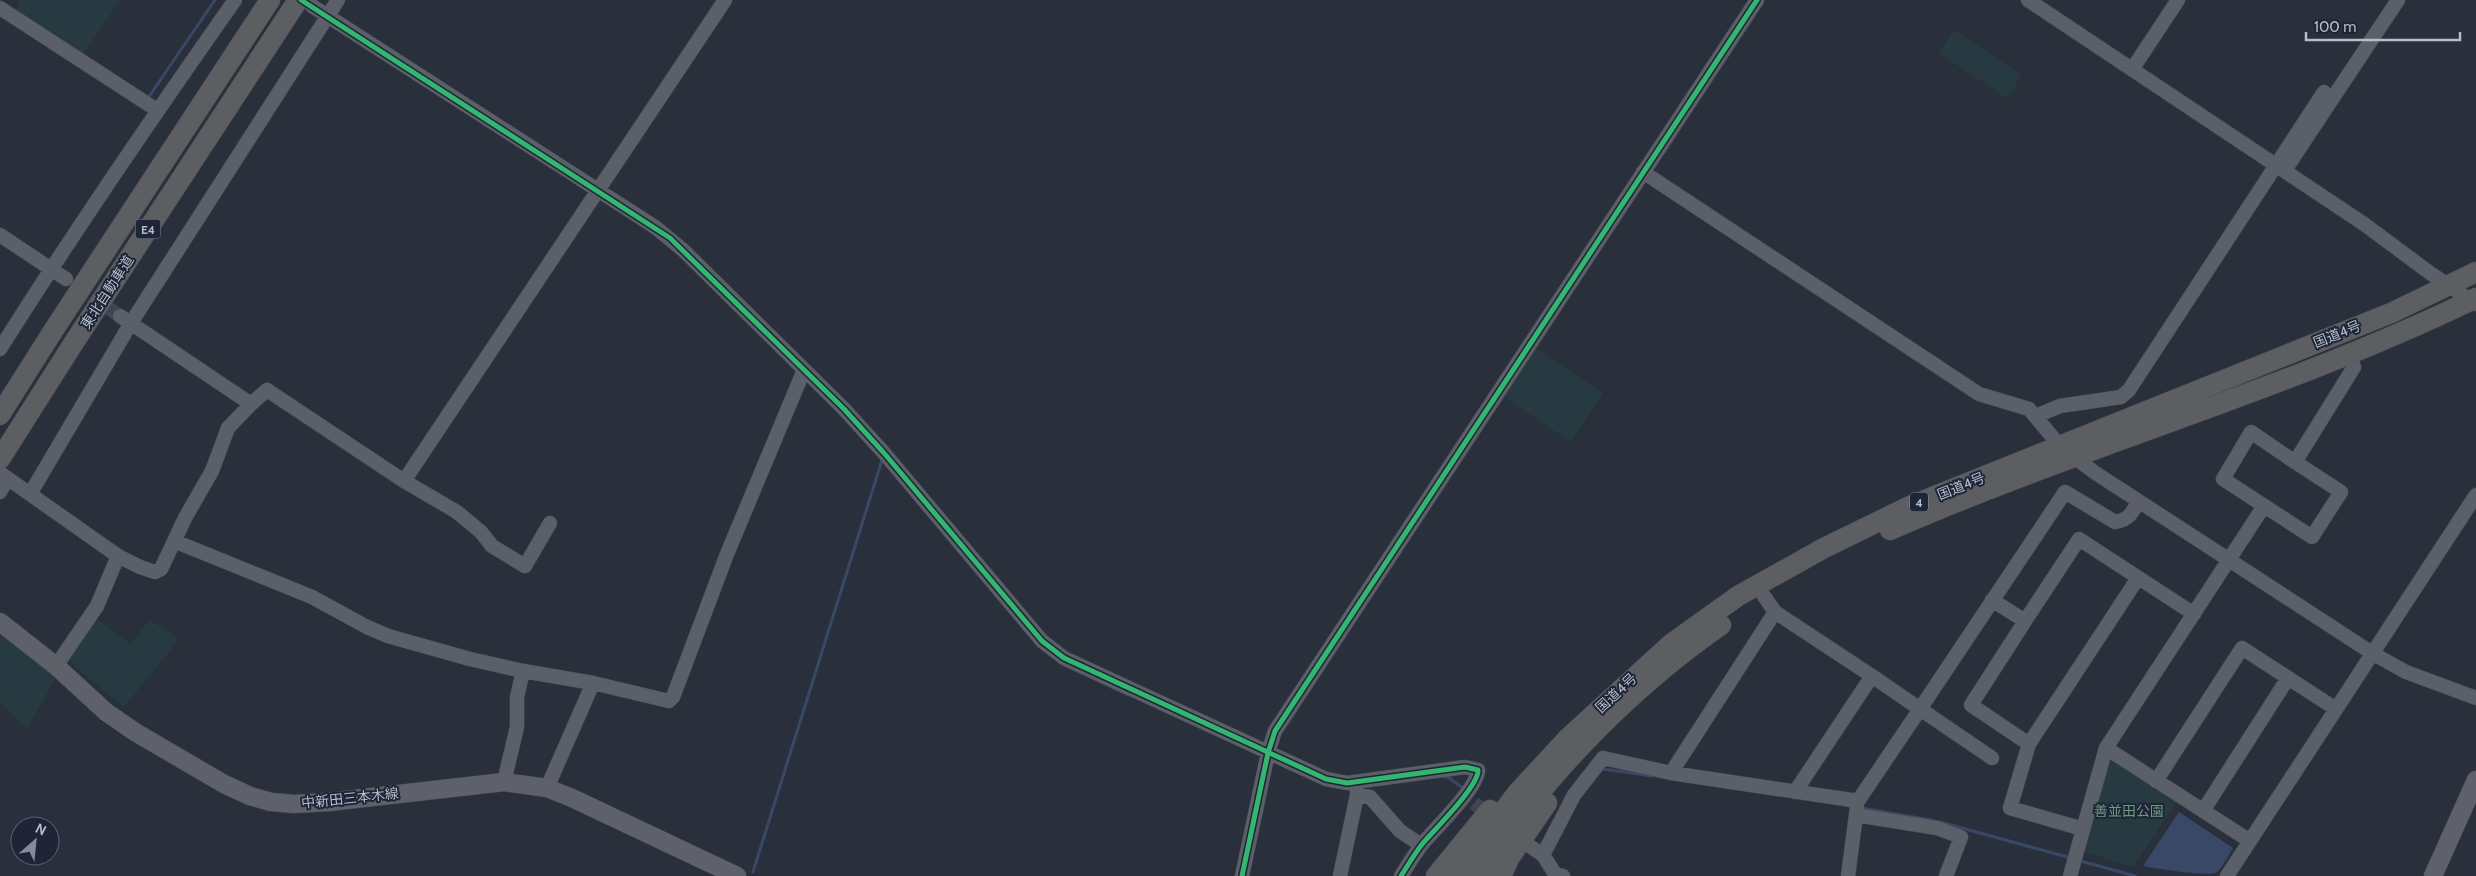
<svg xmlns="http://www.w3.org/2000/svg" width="2476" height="876" font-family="Cabin,'Noto Sans JP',sans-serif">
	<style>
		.green { fill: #273a41 }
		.water { fill: #384866 }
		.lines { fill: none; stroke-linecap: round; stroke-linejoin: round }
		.stream { stroke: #384866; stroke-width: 3 }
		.minor-tunnel { stroke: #3f4551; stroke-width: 14; stroke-dasharray: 14 7; stroke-linecap: butt }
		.minor-casing { stroke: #474b53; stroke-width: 15 }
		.major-casing { stroke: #494d57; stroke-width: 19 }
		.highway-casing { stroke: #484c56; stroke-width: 21 }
		.minor { stroke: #5b5f68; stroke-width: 14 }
		.major { stroke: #5e6169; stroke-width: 18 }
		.highway { stroke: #5c5e62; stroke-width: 20 }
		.cycleway-casing { stroke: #1e2536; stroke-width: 8 }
		.cycleway { stroke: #33b770; stroke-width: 5 }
		.labels { text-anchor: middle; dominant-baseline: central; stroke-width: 4; stroke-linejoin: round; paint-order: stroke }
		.shield { fill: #1e2536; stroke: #888f9e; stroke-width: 1 }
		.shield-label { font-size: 12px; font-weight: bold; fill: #b5bccb }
		.street-label { font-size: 14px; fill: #b5bccb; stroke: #1e2536 }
		.park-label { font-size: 14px; fill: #6c9d7b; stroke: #1e2536 }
	</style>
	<rect width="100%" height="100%" fill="#2a303b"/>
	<path class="green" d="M20,0h100l-38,56 -66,-44z
		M1954,30l68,45 -15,23 -68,-45z
		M1536,349l67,44 -32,49 -67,-45z
		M94,617l36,27 20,-24 29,19 -55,68 -58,-48z
		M0,633l56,44 -29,52 -27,-27z
		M2110,757l68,43 -45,67 -51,-16z"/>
	<path class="water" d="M2179,812l54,36c-5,8 -10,19 -17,25 -12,3 -58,-4 -73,-7z"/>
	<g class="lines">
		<path class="stream" d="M148,98l67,-98
			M1064,665l64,30
			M1601,771l2,-2 49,7
			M1442,776l7,2 15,11
			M1861,808l70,12
			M1940,822l131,36
			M2077,860l58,16
			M753,872l129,-412"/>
		<path class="minor-tunnel" d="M74,284l46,32
			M1474,803l20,16"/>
		<defs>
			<path id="minor" d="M2028,0l336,224 66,49 46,31
				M312,6l343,221 28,23 161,159 40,44 158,188 22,17 262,121 21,4 118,-16 13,3c1,16 -43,59 -55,73 -8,10 -15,22 -22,33
				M0,8l157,102
				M2133,68l45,-68
				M2285,170l113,-170
				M1643,172l336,222 50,15 31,37 34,26 278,181 34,19 70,26
				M0,235l66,44
				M120,316l131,88 16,-14 137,91 53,31 24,20 11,14 33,20 25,-43
				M0,349c75,-119 154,-234 235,-349
				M2036,416l24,-10 61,-9 8,-7 195,-298
				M2295,462l46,30 -29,45 -89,-58 28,-47 44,30 59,-95 -5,-13
				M0,473l118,83 22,11 15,5 6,-3 24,-51 27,-47 16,-43 23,-24
				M404,481l321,-481
				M0,492l7,-13
				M30,494l101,-171 207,-323
				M174,541l138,56 55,30 21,9 82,23 53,12 70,12 76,18 4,-4 54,-143 77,-184
				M1764,596l11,16 97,64
				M1992,600l33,21 -54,84 58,39 -19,64 73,21
				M2025,621l54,-82 115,75
				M56,666l41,-60 21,-50
				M2029,744l109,-166
				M2106,748l144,93
				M1992,758l-72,-49 145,-217 50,30c14,-2 17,-9 23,-20
				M1671,773l104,-161
				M2156,781l86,-133 94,61
				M504,782l13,-55v-30l6,-26
				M547,788l46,-105
				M1357,795l13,2 30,34 21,14
				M2203,811l85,-133
				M1856,815l81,13 24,9 -15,39
				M1528,845l15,10
				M1242,876l26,-123 7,-22 482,-731
				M1340,876l17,-81v-13
				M1563,876l-8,-2 -12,-19 31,-60 29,-37 68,15 187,28 62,-92 -48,-33 -77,116
				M1848,876l9,-69
				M2070,876l36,-128 158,-242
				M2227,876l249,-381"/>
			<path id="major" d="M0,622l56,44 50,46 29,20 89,52 26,12 21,6 23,2 35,-2 175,-20 43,6 25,10 165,78
				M2433,876l43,-96"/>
			<path id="highway" d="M0,415l53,-84 217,-331
				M0,459l73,-115 225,-344
				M1890,530c192,-84 397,-140 586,-232
				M1436,876l54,-66
				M1458,876l14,-23 45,-60 51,-55 103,-94 67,-48 86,-48 86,-42 481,-193 85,-41
				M1479,876c61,-96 149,-186 242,-251
				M1501,876l9,-19 37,-54"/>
		</defs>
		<use href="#minor" class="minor-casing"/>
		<use href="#major" class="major-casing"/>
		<use href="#highway" class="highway-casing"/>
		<use href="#minor" class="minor"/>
		<use href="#major" class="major"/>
		<use href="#highway" class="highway"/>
		<defs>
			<path id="cycleway" d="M301,0l369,238 174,171 40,44 158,188 22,17 262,121 21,4 118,-16 13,3c1,16 -43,59 -55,73 -8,10 -15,22 -22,33
				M1242,876l26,-123 7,-22 482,-731"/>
		</defs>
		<use href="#cycleway" class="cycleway-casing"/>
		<use href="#cycleway" class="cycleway"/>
	</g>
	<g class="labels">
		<g class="shield">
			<rect x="135.5" y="219.5" width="25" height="19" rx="4"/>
			<rect x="1910" y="492.5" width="18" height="19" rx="4"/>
		</g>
		<g class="shield-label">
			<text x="148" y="229">E4</text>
			<text x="1919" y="502">4</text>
		</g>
		<g class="street-label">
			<text transform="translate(107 292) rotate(-57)">東北自動車道</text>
			<text transform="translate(2337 334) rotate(-22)">国道4号</text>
			<text transform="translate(1961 486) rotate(-22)">国道4号</text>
			<text transform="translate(1616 693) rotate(-43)">国道4号</text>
			<text transform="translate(350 798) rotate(-6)">中新田三本木線</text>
		</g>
		<g class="park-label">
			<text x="2129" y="811">善並田公園</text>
		</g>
	</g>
	<g transform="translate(35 841) rotate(27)"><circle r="24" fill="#1e2536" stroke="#5a6172"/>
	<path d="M0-4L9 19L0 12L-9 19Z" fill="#848b99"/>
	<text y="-8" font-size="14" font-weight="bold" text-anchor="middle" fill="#b5bccb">N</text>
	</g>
	<path d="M2306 32v8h154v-8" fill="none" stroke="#b5bccb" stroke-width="2.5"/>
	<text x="2314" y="32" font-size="15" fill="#b5bccb" stroke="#1e2536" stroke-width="4" paint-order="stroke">100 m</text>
</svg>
